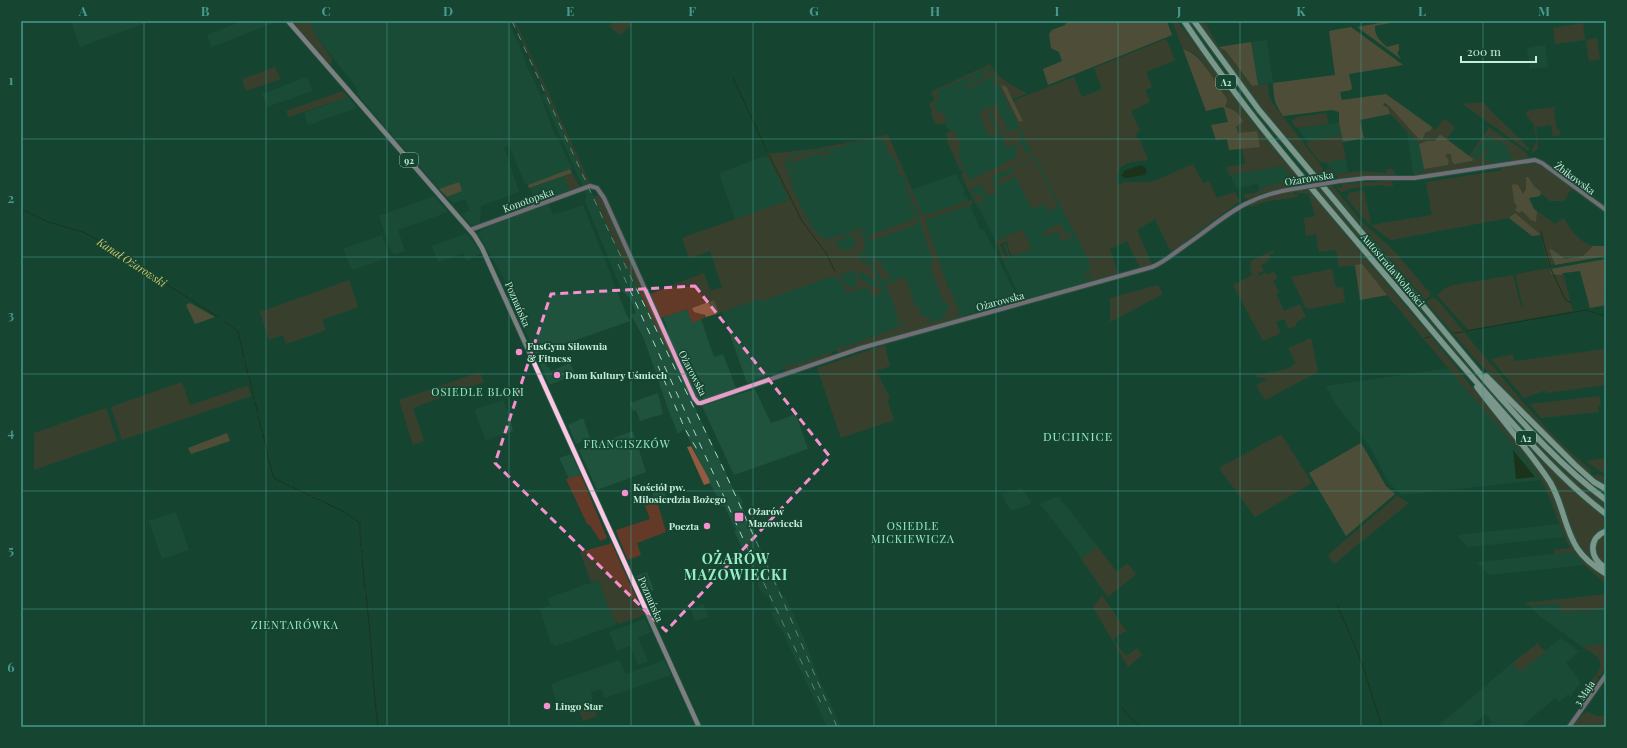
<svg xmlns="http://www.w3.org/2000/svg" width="1627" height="748" font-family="'Playfair Display',serif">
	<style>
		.built { fill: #1f533e }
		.green { fill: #633a28; fill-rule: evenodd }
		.forest { fill: #935a41 }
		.water { fill: #221e00 }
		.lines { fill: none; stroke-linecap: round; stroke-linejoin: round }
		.stream { stroke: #221e00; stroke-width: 1 }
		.secondary-casing { stroke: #366350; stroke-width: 6 }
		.primary-casing { stroke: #366350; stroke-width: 6 }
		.motorway-casing { stroke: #366350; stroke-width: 8 }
		.secondary { stroke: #e49ec7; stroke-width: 4 }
		.primary { stroke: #fdc6e5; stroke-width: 4.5 }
		.motorway { stroke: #f8f8f8; stroke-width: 5.5 }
		.rail { stroke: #acd6c2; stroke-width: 1; stroke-dasharray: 7 7; stroke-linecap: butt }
		.secondary-bridge-casing { stroke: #366350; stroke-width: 6; stroke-linecap: butt }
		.secondary-bridge { stroke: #e49ec7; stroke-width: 4 }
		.marked { fill: none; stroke: #f790ce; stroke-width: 3; stroke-dasharray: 8 5; stroke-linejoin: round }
		.grid { fill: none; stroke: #469a8e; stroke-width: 1; stroke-opacity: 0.55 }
		.poi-dot { fill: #f790ce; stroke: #164532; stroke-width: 1.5 }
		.labels { text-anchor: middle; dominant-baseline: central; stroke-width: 3.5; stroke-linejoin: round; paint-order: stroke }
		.shield { fill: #164532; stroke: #90bba7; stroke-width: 1 }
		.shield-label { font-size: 9px; font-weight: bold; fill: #c5eed9 }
		.street-label { font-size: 10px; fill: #c5eed9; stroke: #164532 }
		.poi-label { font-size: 10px; font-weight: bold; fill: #c5eed9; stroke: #164532; text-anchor: start }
		.water-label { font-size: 11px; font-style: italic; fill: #d0c76c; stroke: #164532 }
		.neighbourhood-label { font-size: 11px; letter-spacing: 1px; fill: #97eec6; stroke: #164532 }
		.quarter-label { font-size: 12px; letter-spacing: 1px; fill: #97eec6; stroke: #164532 }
		.district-label { font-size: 14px; font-weight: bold; letter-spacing: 1px; fill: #97eec6; stroke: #164532 }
		.neatline { fill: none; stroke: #469a8e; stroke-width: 1.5 }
		.grid-label { font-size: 13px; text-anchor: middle; font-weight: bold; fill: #469a8e }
	</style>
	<rect width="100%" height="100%" fill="#164532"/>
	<path class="built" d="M71,21h80l-71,26z
		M243,21h36l-67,26 -5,-12z
		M310,21h198l18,40 -1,1 15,32 12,34 20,40 -44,17 -3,-1 -16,-39 -5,2 15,45 -38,14 -1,18 -9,1 -10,-11 9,-4 -5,-11 -12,5 -6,-7 15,-6 -3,-9 -20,7 -81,-94 -2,-8 -42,-54z
		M1267,40l6,43 -15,2 -7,-43z
		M1545,45l3,22 -18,2 -3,-21z
		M990,64l45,91 63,124 -77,21 -18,-40 27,-11 -12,-18 -22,10 -28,-54 -6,-13 2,-1 -1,-2 -3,-1 -6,-13 -3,-26 -3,-2 -3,-6 -11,-10 -5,-10 6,-3 -4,-8z
		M307,77l6,14 -46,16 -5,-13z
		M546,93l65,142 51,102 74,157 2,-1 5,10 -2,1 41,91 3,1 19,42 14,39 23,50h-14l-47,-101 -2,1 -7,-14 3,-2 -6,-15h-3l-6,-8 -1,-7 -24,-50 2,-1 -12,-24h-3l-37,-77 -6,5 -9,-22 -25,-73 -13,-24 5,-2 -6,-15 -8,-7 -37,-90 2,-5 -45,-101z
		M348,97l9,11 -49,17 -4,-12z
		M1339,123l2,12 -34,6 -9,-13z
		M1489,128l23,23 2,5 -2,4 -19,3 -20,-4 -4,-3z
		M1407,132l12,12 5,27 -1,2h-10z
		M888,136l23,54 45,-16 9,18 -2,2 5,4v3l-45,15 31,101 -117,33 -5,2v2l-45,15 -1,-1 -7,3 -1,1 -31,11 -25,-71 115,-40 -34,-51 -29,-66 40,-5z
		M765,156l4,3 20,41 -54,19 -16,-46z
		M1346,159l2,13 -13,2 -10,-12z
		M1282,166l12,14 -35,11 -1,-7 -21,4 -7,-13z
		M564,176l6,17 -34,11 -6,-16z
		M434,196l14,16 -50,18 7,21 -11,4 -3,-4 -12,-35z
		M549,203l4,12 30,-10 44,111 4,5 -90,31 6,15h2l2,4 19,-8 6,12 -27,10 -29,-67 -13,-34 -28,-49 1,-4 30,-14z
		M970,205l11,26 3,-1 2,4 32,65 -1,2 -59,16 -9,-27v-4h-2l-22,-66z
		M465,234l3,1 13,18 -14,8 -4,-8 -25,9 -6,-16z
		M382,235l7,21 -1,2 -36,12 -9,-21z
		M687,309l5,13 9,-3 13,38 9,-3 13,34 -35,13 -4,-2 -30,-67 1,-1 -5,-14z
		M1449,368l68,78 24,34 -139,15 -12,-11 -22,-40 -32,-39 -10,-19z
		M755,389l16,34 25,-9 12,35 -74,26 -32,-69z
		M658,393l5,21 -23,7 -4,-11 -3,1 -3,-8z
		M503,400l6,13 4,18 -27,9 -11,-27 1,-4z
		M583,418l7,20 -14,6 -8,-19z
		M633,431l13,41 -49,18 -18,-40z
		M571,454l10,21 -12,4 -10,-21z
		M662,484l4,13 -13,5v-15z
		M1021,488l10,13 -1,3 -19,7 -10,-17z
		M1056,497h3l38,49 -16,13 -2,-5 -39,-50z
		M176,512l13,38 -27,9 -13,-38z
		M1559,524l5,13 -96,10 -11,-12z
		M1573,552l11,13 -95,10 -12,-13z
		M647,572l7,18 -10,4 -8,-18z
		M598,580l18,45 -61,21 -1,-2 -3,-1 -11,-34 10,-4 -2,-7z
		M1560,603l1,10 45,-4v34l-25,3 -40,-29 -11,-11z
		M704,604l4,13 -13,4 -4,-12z
		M645,619l6,13 -13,6 10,23 -10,4 -8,-19 -13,5 -8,-19z
		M1561,638l18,13 -13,12 15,20 -7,8 -3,6 -3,-3 -9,8 -4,-4 -34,29h-34l5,-5 -7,-8 -15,13h-33l75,-64 8,9z
		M619,660l7,14 38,-14 7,15 -66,23 -3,-9 -11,3 2,10 -33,11 -9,-29z"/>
	<path class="green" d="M292,21h18l4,12 18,26 -1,7z
		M513,21h2l75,162 -2,2z
		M616,21h13l3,4 -12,10 -11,-9z
		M1172,21h5l81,109 191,228 96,122c3,6 8,12 11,19 16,38 9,55 50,78v7l-22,-19 -11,-13 -19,2v-4l16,-2c-12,-22 -17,-48 -30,-69 -18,-29 -42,-52 -63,-77 -39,-46 -77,-91 -115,-137l-23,2 -3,-17 -17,2 -3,-18 -10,2 -2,-18 11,-2 -6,-22 -11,-1 -1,4 -33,5 -12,5 -2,-1v-3l22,-8 21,-4 1,4 2,-1 2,-2 -1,-6 -3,-4h-3v5l-29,6 -14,6 -3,-1 -1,-4 10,-1 14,-7 26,-6 -12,-14 -52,9 -4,-8 19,-3 -3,-16 18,-2 -4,-15 -18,2 -2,-6 7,-6c-4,-8 -10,-12 -18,-14l-1,-13 -20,-30 -8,-9 -6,-4 -7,-2z
		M1198,21h6l15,26 7,4 25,35 17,-2 1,12 4,8 45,58 11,18 -5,1 -72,-85z
		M1583,23l2,17 -30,4 -2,-16z
		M1597,38l3,21 -11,2 -3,-21z
		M1166,39l9,21 -29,12 6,15 -7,3 5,12 -19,9 9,19 -5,6 5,4 8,20c-19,2 -33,2 -31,25l9,-3h26l41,-18 10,19 6,-2 8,17 18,-6 5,9 -69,51 -16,-33 -18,11 15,35 -12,3 -13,-27 -17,8 8,24 -30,10 -2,-1 6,-2 -3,-5h-1v2l-7,1 8,-7 2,4 2,-1 -4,-3 1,-5 -1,-5 -53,-103h-3l-41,19 3,9 -2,1 2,4 3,-1v2l-3,2 -1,-1 -7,3 1,2 -2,-1 1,-2 -4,-8h-1l-2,-3 -5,2 -1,2 3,7 5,-1 -1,2 3,2v3l-5,3 -8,-18 -2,1 12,27 -20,-38v-2l7,13 -6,-13 1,-2 4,-1 -1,2 3,6 3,1 5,-4v1l5,-3 8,-3 -1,-1 6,-2v-1h4l10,-7 1,1 8,-5 -3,-7h-2l6,-4h6l-2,1 5,9 4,-2 -41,-84 -5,-1 -48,23 -1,4 2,5 -5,4 4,9 4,-2 5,7c-1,5 -5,8 -11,6l-5,-10 2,-1h-2l1,-3 -3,-6 6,-4 -4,-8 59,-28c8,15 23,22 37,29l-14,6 -8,-13 18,35 -9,-19 1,-2 59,-23 8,20 20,-8 -8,-21z
		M275,67l6,12 -35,12 -4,-12z
		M987,70l3,2 7,15 -1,1 -6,-11 -22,12 -1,-4 2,-1 -1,-5 8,-3 -3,4 -4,1 1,3h3l7,-5 -1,-4v-1l3,5 3,-1 -2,-5h-2z
		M343,91l5,6 -59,20 -3,-6z
		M1483,102l11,12 36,35 -2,2 -65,-47z
		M998,103l1,2 -2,2 10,21 2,-1 1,1 -8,5 -3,-2 -11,-22z
		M1383,103l7,4 28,31 13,-8 1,-3 3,3 8,-10 2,-1 10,8 -8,12 -7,-5 -5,7h-8l-8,3 -29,-30 -2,-6z
		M988,106c-2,7 6,23 12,28l-3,3 -2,-2 -6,1 -10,-22 5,-2 -1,-2h-3z
		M1555,107l-1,4 3,18 3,2v4l-7,1 -2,-11 -15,2 2,22 -7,5 5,-13v-4l-2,-12 -8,-10v-2l3,-3z
		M1325,113l2,3 2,8 -33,4 -5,-7 7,-4z
		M1484,124l19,13 -2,2 2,-2c7,5 24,13 26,21l-17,4v-9h-2l1,3 -2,-1v-7l-11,-10 -1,1 1,2 -3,2 -2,-2 1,-2 -2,-2 -2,1 -1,-1v-3l-17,20 3,5h4v-3l8,-8 2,3 -7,6 10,6 2,-2 1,2 -2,1 -42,7 -1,-4v4l-21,3 -1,-2v3l-13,1v-3h8l1,-4 23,-4 2,-2 -4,-8 3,-1 11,10 13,-3 1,-2 -4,-3 20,-28z
		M1017,128l5,12 -2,2 -13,6 -6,-12 1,-2z
		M954,130l7,15 -2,6 1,4 -2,1 5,10h2v1l-4,3 -13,-26 -2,-11z
		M888,135l35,81 48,-16 2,4 -48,16 24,70 2,-2v3l4,8 -1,4 2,4 2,-1 2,4 -3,1 2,5 6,-1v2l-10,2 -2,2 -113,33 -4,-3 1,-4h3l1,1 54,-19v-2l4,-3 2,4 3,-1v-4h-5l-8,-26 -5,-10 1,-3 17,-7 3,2 -1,1 9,26h3l4,10 8,2 -1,1 1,4 17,-6 -4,-6 4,1 2,-4 -5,-7h-1l-13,-34 3,-6 -15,-45 1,-2 -4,-9h-2l-2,-7h2l-1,-1h-2l-6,-22h-5l-2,-5 2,-1 -6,-13 -3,1 -6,-17 -4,-2 -29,5 -10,4 -47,6 -8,8 -1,4 10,30 5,6 -1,2 2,4h2l-1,2 1,3h2c3,8 12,26 22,27 5,0 10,-4 15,-4l2,3 -1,2 -1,-1 -7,3 2,5 2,-1 5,5 9,-3v-2l3,-2 -4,-9 -4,2 -1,2 -1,-5 6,-2v-1l3,-1 2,2 -1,-3 5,-1 2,2 2,4 -1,1 -3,-5 -3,2 4,6 3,-3 -1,17 3,9h-2l-2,-2 2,-1 -3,-7 -4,1 4,10 8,3 11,20h-3l1,-2 -17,-11 -4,2 1,2 -1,1 13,9 2,-1v1l2,2 2,-1 5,1 -3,7 -8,1 -3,-9 -11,3 -1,-1 -10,5 -2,-4 19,-7 -19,6 -4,-10 -6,-1 -1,-2 -68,24 1,2 -4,-1 1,-3 -44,15 -5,-13 -22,8 14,9 -14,6 -5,-14 -26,9 -11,-24 54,-21 6,18 12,-4 -12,-36 -21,7 -7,-20 107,-38 -22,-46 47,-5zM854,270l4,14 -10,3 -5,-5 -2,-7z
		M1341,135l5,24 -23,4 -4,-2 -13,-17 2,-2 -1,-1z
		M829,151l3,2 -11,4 -2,-4 -30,11 12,33 -12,-29c-3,-18 28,-16 40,-17z
		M1034,159l23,44 -1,1 2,1 -1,2 -7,5 -6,-8 -12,5 -16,-32 -19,8 -2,-3 14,-8 2,4 -1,-5 3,-1v-4z
		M1537,163l9,6 28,21 -4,1 -6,10h-14l-10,-8 -12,-16h-2v12l-11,20c9,2 13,9 21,13l1,-11 18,13 9,-6c7,13 15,24 29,28l-10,10 -19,3 -11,-9 -3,-1 4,15 -6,1 -7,-30 -26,-22 -6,5 -118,22c-18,-12 -32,-24 -44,-42l2,-5 15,-3 7,35 61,-10 -6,-33 72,-11 3,-1 1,-2z
		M1329,167l6,7 26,-3 25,2v-3l5,-1 4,3 1,3 -2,2 -27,-1 -29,3 -1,-4 -6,5 -5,-8 1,-4 1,2 2,-1z
		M572,173l9,15 -11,5 -6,-17z
		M1386,181h6l1,5 -1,1 -14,-2 -26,3 -9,4 -3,-1 -5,-6 7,3v-4z
		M902,184l15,35v4l-2,2 -45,16v-6l45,-16 -10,-27h-3l2,-1z
		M1332,185l28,35 36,33 34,40v3l-4,3h-2l-96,-113z
		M1320,187l85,101 5,8h-2l-7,-7 -86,-101z
		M596,190l7,9 80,181 -68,-137 -21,-46 5,-2z
		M1060,223l7,12 4,-1 2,3 -11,4 -5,-10 -12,6 -2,-5z
		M1021,230l3,2 8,17 -20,7 -5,-12 1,-3 -8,3 5,13 3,-2 -4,-9h-1l1,-2 2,1 4,12 -7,3 -7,-19z
		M1273,250l1,2 -4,2v5l-9,7 3,5 -5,2 -1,3 8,-3 1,2 7,-4 4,7 -5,3 6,11 -3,2 8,17 16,-7 6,12 -10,7v3l-7,3 -5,-10 -8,3 5,11 -18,8 -30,-56 19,-10 -2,-10 1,-4z
		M875,257l2,5 4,-1 2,6 -1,2 6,2 2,7 -6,3 -3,-2 -10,-20z
		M1549,268l2,6 12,-1 10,38 -105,19 -31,-35 8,-7 8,-3 60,-10 8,32h2l-7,-29 1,-4z
		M1332,269l4,19 7,-1 2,15 -36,7 -3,-1 -15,-31z
		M349,280l9,27 -36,13 4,10 -40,14 -3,-9 -14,5 -9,-28z
		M1158,285l5,9 -53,28v-24z
		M1433,297l8,7c21,26 43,52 65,78 28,33 51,60 85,88v4l4,2 2,-2 7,2 2,10 -26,-20 -48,-47 -56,-59 -49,-57v-2z
		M1432,323l6,4 104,119 39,37 25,20v9c-65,-53 -118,-120 -172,-184z
		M1311,338l7,34 -53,28 -9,-15 12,-6 -16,-3 35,-7 9,-6 -8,-15z
		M885,345l5,21 -14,5 14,27 -3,2 7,20 -53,18 -24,-70z
		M1606,349v36l-60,8v-2h-3l-19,7 -33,-39 22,-5 1,7z
		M829,352l4,2 -1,2 -43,14h-3l-2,-2 1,-2 2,-1 1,2 13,-5 1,2 1,-2 15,-6 1,2 1,-2z
		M480,372l4,10 -71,26 11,33 -11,4 -14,-45z
		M182,382l8,23 56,-19 2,1 3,9 -129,44 -11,-33z
		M1500,393l106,99v5c-40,-30 -73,-67 -106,-104z
		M1599,396l2,9 -3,2 1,5 -58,6 -11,-14z
		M1493,406c35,40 70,79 113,111v12l-4,2 -11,20 15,20 -13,-9 -13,-13 -5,-10 -18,-50z
		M106,408l11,33 -83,29v-37z
		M1281,434l31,49 -57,34 -36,-49z
		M1606,458v15h-3l-18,-12z
		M581,475l26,63 -7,3 -10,-16 -3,-1 -21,-45z
		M1397,496l12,7 -75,61 -6,-9z
		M657,501l9,31 -29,11 4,12 -13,5 -10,-24 -2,-6 34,-11 -5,-13z
		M1606,533v33c-12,-14 -17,-20 0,-33z
		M611,542l33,73 -25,9 -1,-2 -3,1 -17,-43 -7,2 -11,-30 29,-8z
		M1097,546l20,26 10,-9 9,11 -28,23 -27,-38z
		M1606,594v15l-45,4 -1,-10 -30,3 -5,-3z
		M1102,595l25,37h-4l-10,8 13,16 11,-8 5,7 -14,12 -35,-60z
		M1538,643l7,9 -25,20 -8,-9z
		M1606,643v24l-21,32 -4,1 -1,-3v-5c16,-19 37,-28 1,-46z
		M592,702l5,14 -14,5 -5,-14z
		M1587,712l10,4h9v11h-34l11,-13z"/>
	<path class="forest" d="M1067,21h100l5,14 -124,50 -5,-16 19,-8 -3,-9 -8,-4 -2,-14 3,-4 13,-5z
		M1392,21h8l-25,5c-1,9 5,15 12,21l12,-3v6l-2,3 4,6 -44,-32z
		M1351,27l52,38 -54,9 3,14 -1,2 -11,2 2,8 44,-6 46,33 -1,3 -6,3 -3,7 -4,-2 -28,-31 -5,-4 -2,2 5,3 2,6 -30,6 4,18 -21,4 -4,-19v-11l-7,-2 -49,6c-9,-14 -9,-16 -10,-33l62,-8 -6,-44z
		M1251,42l7,43 -6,1 -26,-35 -7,-4z
		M1183,49c19,5 31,33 43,48l1,4 -2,6c8,2 14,6 18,14l-7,6 2,6 19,-2 3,16 -31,3 -2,-11 -11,1 -5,-15 17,-3 -4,-14 -2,-1 -16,4z
		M1001,85l4,1 2,2 16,33 -4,1z
		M1440,134l33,25 -1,2 -17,3 -3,-2 -1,-7 -3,-1 -3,1 4,6 -1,4 -24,4 -5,-25 8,-3h8z
		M570,169l2,4 -43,15 -1,-3z
		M1526,177h2l6,9 7,6 -1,4 -11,2 5,11 3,2 -1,11 -5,-2 -9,-9 -3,2 -4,-3 2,-4 -3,-4 -2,-17 2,-1 4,1 5,9 3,-5z
		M459,182l3,9 -15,6 -8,-8z
		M1515,213l26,22 -9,1 -23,-18z
		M1593,246h13v10l-51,9 -6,-16 4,1 12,9 18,-3z
		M1606,259c0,11 -1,22 -1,33 -1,4 1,9 1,13l-16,3 -10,-37 -17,2 -2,2 -10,-1 -1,-5z
		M1362,264l25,31 -27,5 -5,-35z
		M714,300l5,13 -13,4 -1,-2 -11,-3 -2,-4z
		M190,303l25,14 -20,7 -9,-19z
		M227,433l3,8 -39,13 -3,-6z
		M1361,443l25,43 9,8 -49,42 -37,-63z
		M691,446l18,33 1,4 -6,2 -17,-38z"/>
	<path class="water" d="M1141,165l4,2 2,5 -2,3 -19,3 -5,-2 4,-6z
		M1513,450l22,27 -19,2z"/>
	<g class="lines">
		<path class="stream" d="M733,78l34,73
			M769,155l33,66 24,32 9,18
			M21,207l2,3 25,12 35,10 13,7 122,78
			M1541,232l9,34
			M1551,269l14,30 6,4
			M1586,310l20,6
			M223,321l15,10 6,27
			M1466,331l120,-21
			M1454,333l9,-1
			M1425,338l5,-1
			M245,362l3,12
			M249,376l4,18
			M253,395l1,5
			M255,402l3,11
			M258,416l4,16
			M263,434l5,21
			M268,457l6,21 15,8
			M292,487l8,4
			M301,491l10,5
			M312,497l8,3
			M322,501l16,8
			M339,509l6,3
			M346,513l14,10v11
			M361,536v1
			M361,539v8
			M362,550v6
			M362,559l3,30
			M366,594l4,40
			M1337,604l26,62 19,61
			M370,636l1,10
			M371,648l2,27
			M1597,676l3,2
			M373,677l3,32
			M1122,708l17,19
			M376,711l2,14"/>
		<defs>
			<path id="secondary" d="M1340,181l26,-3h48l121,-18 7,3 64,47
				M470,230l120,-44 7,2 7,10 90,200 4,5h3l160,-55 291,-81c11,-4 21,-13 31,-20 40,-27 58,-50 110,-58
				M1569,727l37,-52"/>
			<path id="primary" d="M288,21l186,214 8,13 217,479"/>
			<path id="motorway" d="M1184,21c67,101 148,191 226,283 27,33 55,65 83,97 35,40 70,80 113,113
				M1194,21l65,89 231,276c36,41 72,81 116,114
				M1486,376l89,89 19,17 12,7
				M1477,387c24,32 51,62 73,95 13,22 14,45 27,66 7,11 18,19 29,26
				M1606,531c-19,8 -16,28 0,37"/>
		</defs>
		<use href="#secondary" class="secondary-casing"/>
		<use href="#primary" class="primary-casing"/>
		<use href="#motorway" class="motorway-casing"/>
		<use href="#secondary" class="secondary"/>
		<use href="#primary" class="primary"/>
		<use href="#motorway" class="motorway"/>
		<path class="rail" d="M512,21l98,213 112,232 59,130 56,131
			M618,264l132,290 72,151
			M658,366l27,63 13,22"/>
		<defs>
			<path id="secondary-bridge" d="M1293,189l47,-8"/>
		</defs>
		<use href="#secondary-bridge" class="secondary-bridge-casing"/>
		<use href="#secondary-bridge" class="secondary-bridge"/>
	</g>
	<path d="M0 0H1627V748H0ZM695,286l135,171 -164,174 -171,-168 56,-169z" fill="#164532" fill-opacity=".55" fill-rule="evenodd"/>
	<path class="marked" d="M695,286l135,171 -164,174 -171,-168 56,-169z"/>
	<path class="grid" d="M144,21v706M266,21v706M387,21v706M509,21v706M631,21v706M753,21v706M874,21v706M996,21v706M1118,21v706M1240,21v706M1361,21v706M1483,21v706M21,139h1585M21,257h1585M21,374h1585M21,491h1585M21,609h1585"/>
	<g class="poi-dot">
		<circle cx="519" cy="352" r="4"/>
		<circle cx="557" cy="375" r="4"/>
		<circle cx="625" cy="493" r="4"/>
		<rect x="734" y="512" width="10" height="10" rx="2"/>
		<circle cx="707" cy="526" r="4"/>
		<circle cx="547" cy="706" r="4"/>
	</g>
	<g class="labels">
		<g class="shield">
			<rect x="1216" y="75" width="20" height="14" rx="3"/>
			<rect x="400" y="153" width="18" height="14" rx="3"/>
			<rect x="1516" y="431" width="20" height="14" rx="3"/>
		</g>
		<g class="shield-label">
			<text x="1226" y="82">A2</text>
			<text x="409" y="160">92</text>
			<text x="1526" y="438">A2</text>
		</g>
		<g class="street-label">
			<text transform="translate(1309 178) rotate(-9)">Ożarowska</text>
			<text transform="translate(1575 178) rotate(36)">Żbikowska</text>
			<text transform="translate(528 200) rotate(-20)">Konotopska</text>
			<text transform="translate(1393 270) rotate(50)">Autostrada Wolności</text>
			<text transform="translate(1000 301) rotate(-15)">Ożarowska</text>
			<text transform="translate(518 304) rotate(66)">Poznańska</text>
			<text transform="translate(693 373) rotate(63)">Ożarowska</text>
			<text transform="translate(651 599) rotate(66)">Poznańska</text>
			<text transform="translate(1584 693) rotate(-55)">3 Maja</text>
		</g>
		<g class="poi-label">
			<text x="527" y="346">FusGym Siłownia<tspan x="527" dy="12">&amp; Fitness</tspan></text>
			<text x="565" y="375">Dom Kultury Uśmiech</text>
			<text x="633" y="487">Kościół pw.<tspan x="633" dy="12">Miłosierdzia Bożego</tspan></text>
			<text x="748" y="511">Ożarów<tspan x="748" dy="12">Mazowiecki</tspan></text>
			<text x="699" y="526" text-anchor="end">Poczta</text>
			<text x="555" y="706">Lingo Star</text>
		</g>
		<g class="water-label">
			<text transform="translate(132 262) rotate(33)">Kanał Ożarowski</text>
		</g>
		<g class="neighbourhood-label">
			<text x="478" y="391">OSIEDLE BLOKI</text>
			<text x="627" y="443">FRANCISZKÓW</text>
			<text x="913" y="525">OSIEDLE<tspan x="913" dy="13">MICKIEWICZA</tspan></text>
			<text x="295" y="624">ZIENTARÓWKA</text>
		</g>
		<g class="quarter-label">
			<text x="1078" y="436">DUCHNICE</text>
		</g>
		<g class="district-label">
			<text x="736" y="558">OŻARÓW<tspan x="736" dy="16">MAZOWIECKI</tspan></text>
		</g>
	</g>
	<rect width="1627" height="748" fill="none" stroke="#164532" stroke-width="44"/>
	<path d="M1461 56v6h75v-6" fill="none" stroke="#c5eed9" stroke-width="2"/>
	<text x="1467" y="56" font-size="12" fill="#c5eed9" stroke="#164532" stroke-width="3" paint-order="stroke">200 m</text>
	<rect x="22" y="22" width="1583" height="704" class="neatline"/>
	<g class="grid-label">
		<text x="83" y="16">A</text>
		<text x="205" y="16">B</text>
		<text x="326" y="16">C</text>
		<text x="448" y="16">D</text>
		<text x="570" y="16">E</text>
		<text x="692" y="16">F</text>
		<text x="814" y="16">G</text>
		<text x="935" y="16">H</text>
		<text x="1057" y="16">I</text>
		<text x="1179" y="16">J</text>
		<text x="1301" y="16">K</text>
		<text x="1422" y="16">L</text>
		<text x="1544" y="16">M</text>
		<text x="11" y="85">1</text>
		<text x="11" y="203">2</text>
		<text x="11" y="320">3</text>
		<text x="11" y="437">4</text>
		<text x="11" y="555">5</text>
		<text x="11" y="672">6</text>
	</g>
</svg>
